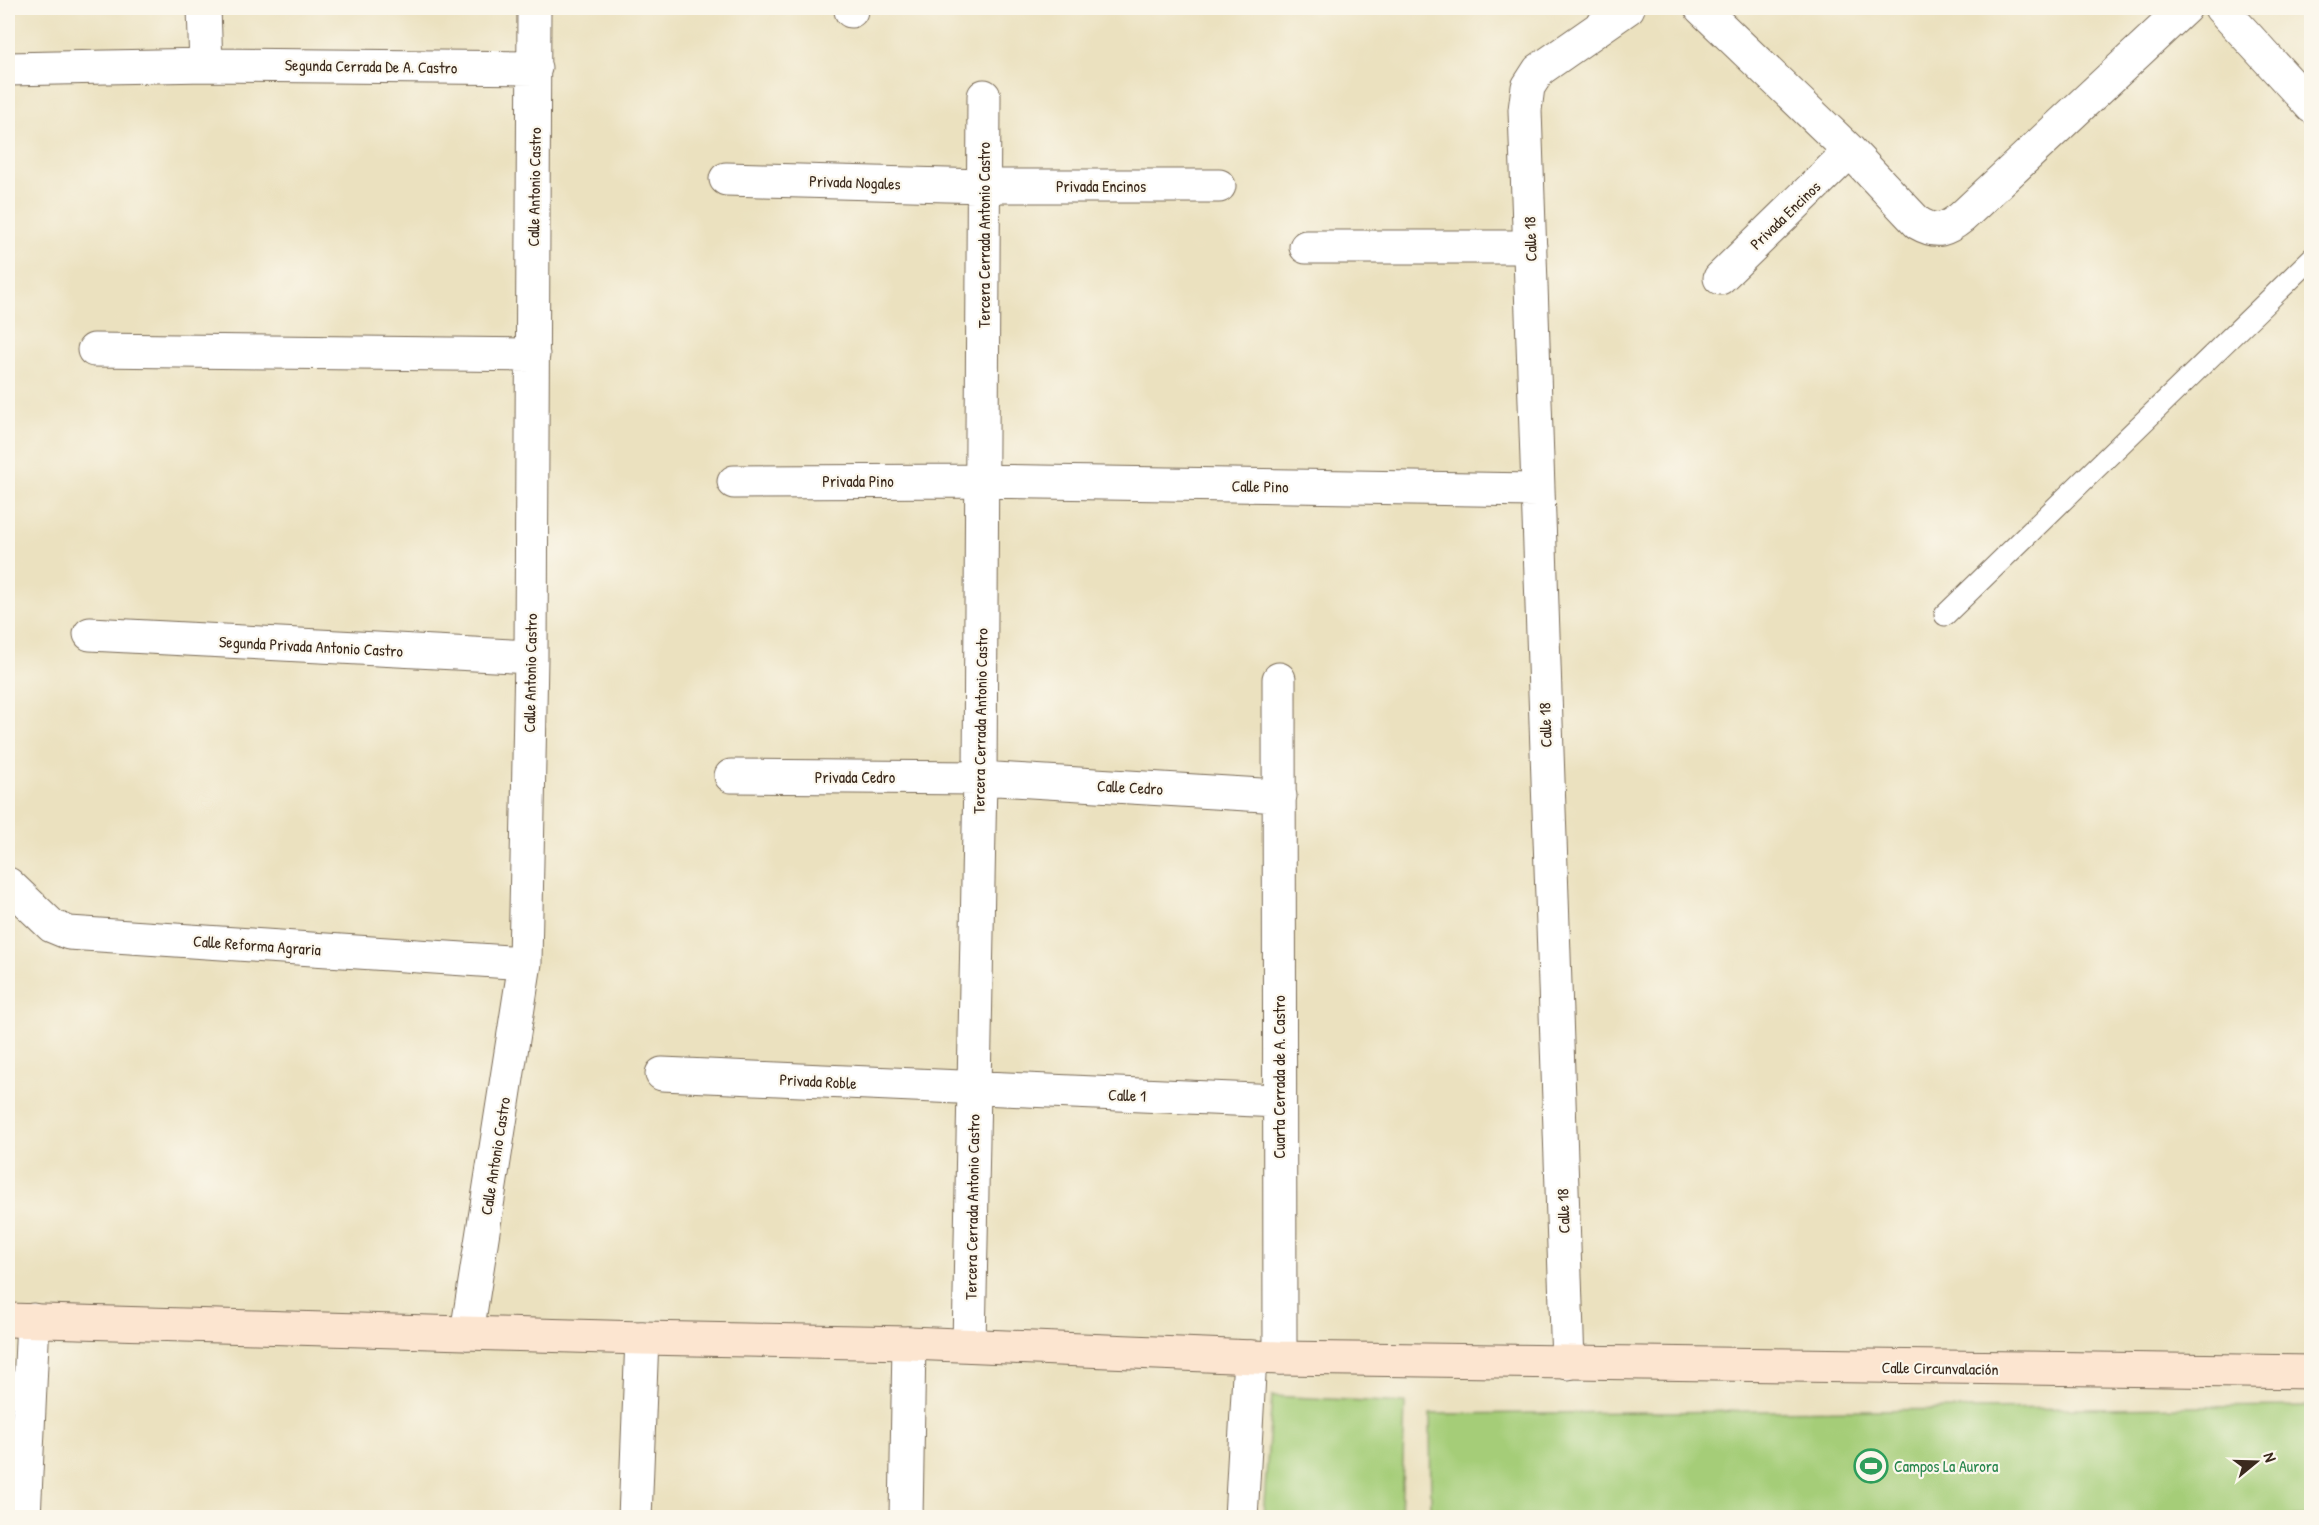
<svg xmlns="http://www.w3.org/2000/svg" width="2319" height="1525" font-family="'Patrick Hand',sans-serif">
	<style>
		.green { fill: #a5cd78; stroke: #707c4b; stroke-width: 1.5 }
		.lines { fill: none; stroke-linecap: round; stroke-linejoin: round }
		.service-casing { stroke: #796a56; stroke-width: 23 }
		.minor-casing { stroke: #796a56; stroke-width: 35 }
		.tertiary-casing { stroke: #796a56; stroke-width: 35 }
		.secondary-casing { stroke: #796a56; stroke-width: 35 }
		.service { stroke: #fff; stroke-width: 21 }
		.minor { stroke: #fff; stroke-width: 33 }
		.tertiary { stroke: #fff; stroke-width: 33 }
		.secondary { stroke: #fce5d0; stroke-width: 33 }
		.labels { text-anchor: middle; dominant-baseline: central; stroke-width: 4.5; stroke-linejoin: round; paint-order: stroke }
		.street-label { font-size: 16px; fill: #3b2a1e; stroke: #fbf7ec }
		.leisure-label { font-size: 16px; fill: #27864d; stroke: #fbf7ec; text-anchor: start }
	</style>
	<rect width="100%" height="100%" fill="#fbf7ec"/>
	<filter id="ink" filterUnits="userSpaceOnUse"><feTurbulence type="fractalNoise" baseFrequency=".0167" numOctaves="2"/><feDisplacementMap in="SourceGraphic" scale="12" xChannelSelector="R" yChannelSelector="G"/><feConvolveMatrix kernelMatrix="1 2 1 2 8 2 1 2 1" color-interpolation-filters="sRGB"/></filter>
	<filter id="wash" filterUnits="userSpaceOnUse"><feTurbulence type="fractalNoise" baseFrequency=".008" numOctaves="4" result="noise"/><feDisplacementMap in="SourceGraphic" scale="24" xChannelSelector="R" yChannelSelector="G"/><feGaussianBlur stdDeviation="1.35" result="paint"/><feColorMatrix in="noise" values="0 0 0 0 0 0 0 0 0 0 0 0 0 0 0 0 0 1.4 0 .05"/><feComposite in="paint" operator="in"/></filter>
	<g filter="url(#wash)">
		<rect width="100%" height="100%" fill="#ebe1bf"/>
		<path class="green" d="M1272,1396l133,7 -4,114h-138z
			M2311,1406v111h-880l-1,-103z"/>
	</g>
	<g filter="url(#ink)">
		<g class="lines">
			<defs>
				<path id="service" d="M1945,615l367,-357"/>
				<path id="minor" d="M204,8l2,57
					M851,8v3
					M1701,8l149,143 68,72c19,11 28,7 44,-6l223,-209
					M8,69l198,-4 329,3
					M726,179l258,7h235
					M1306,247h224
					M1720,278l130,-127
					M94,350l439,5
					M734,482l249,-1 554,9
					M90,634l441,23
					M1279,679l1,679
					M731,776l249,2 300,18
					M8,884l44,42 17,7 456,30
					M662,1074l617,27
					M467,1333l58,-370 6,-306 3,-649
					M969,1345l11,-567 4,-682
					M1568,1363l-43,-1253 3,-23 11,-17 89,-62
					M24,1518l9,-198
					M635,1518l7,-180
					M906,1518l3,-175
					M1241,1518l9,-161"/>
				<path id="tertiary" d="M2221,8l91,99"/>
				<path id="secondary" d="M8,1320l634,18 267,5 371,15 1032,14"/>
			</defs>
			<use href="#service" class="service-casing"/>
			<use href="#minor" class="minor-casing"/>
			<use href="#tertiary" class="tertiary-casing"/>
			<use href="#secondary" class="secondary-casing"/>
			<use href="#service" class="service"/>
			<use href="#minor" class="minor"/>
			<use href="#tertiary" class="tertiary"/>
			<use href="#secondary" class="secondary"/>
		</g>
	</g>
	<defs>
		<symbol id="stadium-ring" viewBox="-11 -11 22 22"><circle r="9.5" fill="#fbf7ec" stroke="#2e9e5b" stroke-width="1.5"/><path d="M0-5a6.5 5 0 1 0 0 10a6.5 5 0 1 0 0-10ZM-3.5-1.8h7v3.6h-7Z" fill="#2e9e5b"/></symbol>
	</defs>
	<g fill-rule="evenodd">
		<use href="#stadium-ring" x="1852" y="1447" width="38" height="38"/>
	</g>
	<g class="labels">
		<g class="street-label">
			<text transform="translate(371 66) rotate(1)">Segunda Cerrada De A. Castro</text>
			<text transform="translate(855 182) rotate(2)">Privada Nogales</text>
			<text x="1101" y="186">Privada Encinos</text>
			<text transform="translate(534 187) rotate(-89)">Calle Antonio Castro</text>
			<text transform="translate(1785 215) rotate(-44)">Privada Encinos</text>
			<text transform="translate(984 235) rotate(-90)">Tercera Cerrada Antonio Castro</text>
			<text transform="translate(1530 239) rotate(-92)">Calle 18</text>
			<text x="858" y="481">Privada Pino</text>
			<text transform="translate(1260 486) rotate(1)">Calle Pino</text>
			<text transform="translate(311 646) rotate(3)">Segunda Privada Antonio Castro</text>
			<text transform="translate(530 673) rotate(-89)">Calle Antonio Castro</text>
			<text transform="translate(980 721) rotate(-89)">Tercera Cerrada Antonio Castro</text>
			<text transform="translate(1545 725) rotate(-92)">Calle 18</text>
			<text x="855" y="777">Privada Cedro</text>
			<text transform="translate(1130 787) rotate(3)">Calle Cedro</text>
			<text transform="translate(257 945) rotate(4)">Calle Reforma Agraria</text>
			<text transform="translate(1279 1077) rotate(-90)">Cuarta Cerrada de A. Castro</text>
			<text transform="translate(818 1081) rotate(3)">Privada Roble</text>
			<text transform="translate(1127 1095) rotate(2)">Calle 1</text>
			<text transform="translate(495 1156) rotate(-81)">Calle Antonio Castro</text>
			<text transform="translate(972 1207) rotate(-89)">Tercera Cerrada Antonio Castro</text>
			<text transform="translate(1563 1211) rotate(-92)">Calle 18</text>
			<text transform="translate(1940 1368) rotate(1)">Calle Circunvalación</text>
		</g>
		<g class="leisure-label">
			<text x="1894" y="1466">Campos La Aurora</text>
		</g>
	</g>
	<rect width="2319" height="1525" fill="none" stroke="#fbf7ec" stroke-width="30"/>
	<g transform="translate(2256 1462) rotate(71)" stroke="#fbf7ec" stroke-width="4.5" paint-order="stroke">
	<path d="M0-4.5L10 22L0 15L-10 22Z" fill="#3b2a1e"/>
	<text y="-9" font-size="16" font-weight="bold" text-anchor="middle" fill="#3b2a1e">N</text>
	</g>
</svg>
